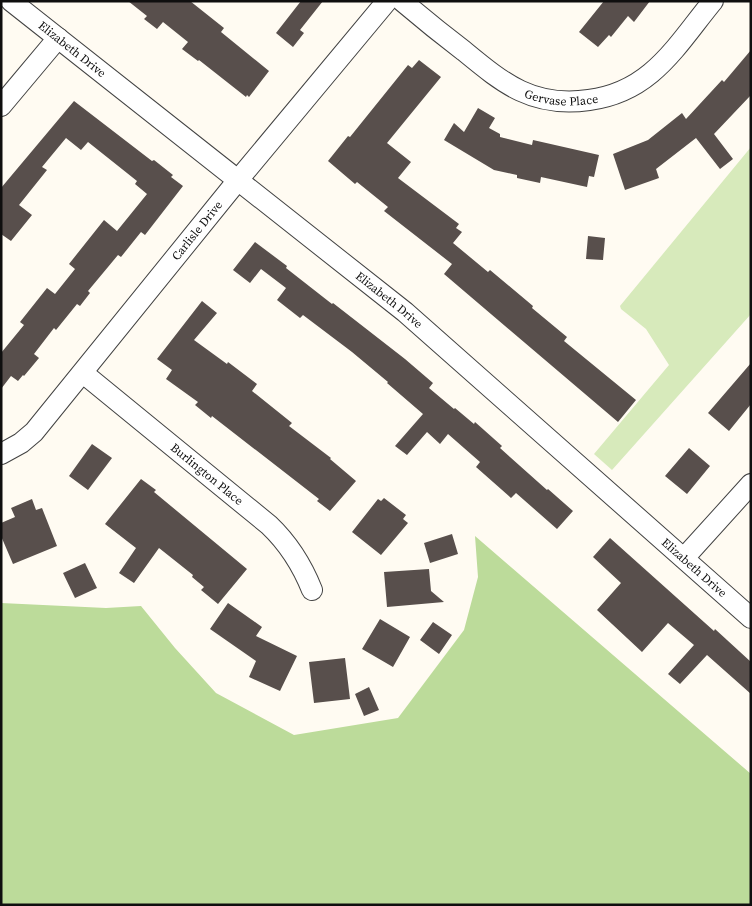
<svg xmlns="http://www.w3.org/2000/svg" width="752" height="906" font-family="'Source Serif 4',serif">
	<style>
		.green { fill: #d7eabb }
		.forest { fill: #bcdb9a }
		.building { fill: #584f4c }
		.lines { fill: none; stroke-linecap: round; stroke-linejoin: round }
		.minor-casing { stroke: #424242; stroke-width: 22 }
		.minor { stroke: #fff; stroke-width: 20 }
		.labels { text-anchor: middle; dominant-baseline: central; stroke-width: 5; stroke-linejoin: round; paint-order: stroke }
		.street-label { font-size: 12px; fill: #0f0f0f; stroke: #fff }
	</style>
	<rect width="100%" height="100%" fill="#fffbf2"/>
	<path class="green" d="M751,147v167l-139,156 -18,-16 75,-89 -23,-36 -25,-20 -1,-3z"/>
	<path class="forest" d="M475,536l276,238v131h-750v-302l105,5 35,-2 34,42 41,45 78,42 104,-17 66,-88 14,-53z"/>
	<path class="building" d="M128,1h62l34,27 -3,4 48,39 -20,26 -2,-2 -1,2 -47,-37 -1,1 -16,-12 6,-7 -25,-20 -6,7 -13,-10 3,-3z
		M301,1h22l-23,29 4,3 -11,14 -17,-14z
		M604,1h46l-16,21 -6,-6 -17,21 -2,-2 -11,12 -19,-15z
		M751,50v45l-37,39 19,25 -13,10 -24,-31 -40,31 3,9 -34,12 -12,-36 35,-14 34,-27 4,6 36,-39 2,2z
		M419,60l22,17 -54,66 24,19 -13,16 61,46 -3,4 6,4 -9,11 35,29 2,-2 43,36 -1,2 35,29 -3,4 72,59 -18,22 -174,-148 8,-10 -68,-53 4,-4 -31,-25 -2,2 -27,-23 20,-25 2,1 58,-72 4,3z
		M74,101l78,60 2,-1 19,15 -2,2 12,9 -38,49 -4,-3 -20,25 -3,-2 -30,36 2,2 -10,13 -3,-2 -21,26 -2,-2 -20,26 5,4 -15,18 -1,-1 -5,6 -7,-5 -10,13v-36l23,-28 -4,-3 27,-34 8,6 20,-25 -6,-5 35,-44 13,11 30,-37 -12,-10 2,-3 -49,-39 -7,8 -15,-12 -24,29 5,3 -28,35 13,10 -21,26 -10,-7v-46z
		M478,108l17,10 -6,10 11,6v3l32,8 1,-5 66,15 -5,22 -5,-1 -2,11 -46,-10 -1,6 -23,-5v-3l-23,-5 -50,-30 10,-17 10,9z
		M588,236l17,2 -2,22 -17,-1z
		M255,242l32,24 -1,2 46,36 1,-1 72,56 28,24 -4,5 25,21 1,-1 19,16 1,-2 27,24 -2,2 47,42 1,-1 25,22 -16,18 -41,-36 -5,5 -35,-31 4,-5 -32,-28 -8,10 -13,-12 -20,23 -12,-9 28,-32 -36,-31 1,-1 -36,-30 -49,-37 -3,3 -23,-18 9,-12 -25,-19 -11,14 -17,-13z
		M202,301l15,12 -23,27 33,24 1,-2 29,22 -5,7 40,32 -3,3 42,32 -1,1 26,22 -26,30 -13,-10 2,-2 -107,-83 -1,2 -16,-13 3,-3 -32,-23 6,-9 -15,-11z
		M751,363v41l-22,27 -21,-18z
		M92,444l20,14 -24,32 -19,-14z
		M689,448l21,18 -23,28 -22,-18z
		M141,479l15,11 -2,2 93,77 -29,35 -17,-14 3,-3 -12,-10 1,-2 -34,-27 -25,35 -15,-10 17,-25 -31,-24z
		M384,498l22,17 -3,4 5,4 -27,32 -29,-23 26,-33 3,2z
		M32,499l4,11 6,-2 15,38 -44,18 -12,-28v-13l14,-6 -4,-9z
		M452,534l6,20 -28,9 -6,-20z
		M610,538l104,93 1,-2 36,33v32l-44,-39 -27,29 -12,-10 26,-29 -26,-22 -26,29 -45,-42 24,-27 -28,-26z
		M85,563l12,25 -22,10 -12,-25z
		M429,569l2,22 13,11 -57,5 -3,-35z
		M228,603l34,24 -6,9 41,20 -17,35 -31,-14 7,-16 -46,-32z
		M380,619l30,18 -17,30 -31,-18z
		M433,622l19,13 -13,19 -19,-14z
		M345,658l5,41 -36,4 -5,-41z
		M369,687l10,23 -15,6 -9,-22z"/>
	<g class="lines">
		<defs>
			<g id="minor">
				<path id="s1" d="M11,1l394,311 346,306"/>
				<path id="s2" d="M402,1c20,17 41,34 62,50 40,33 69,57 125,49 23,-3 44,-12 62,-27 24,-20 42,-48 62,-72"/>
				<path d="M1,106l57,-68"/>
				<path id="s3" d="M83,373l186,152c20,19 33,40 43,65"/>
				<path id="s4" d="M1,454l20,-11 13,-11 204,-252 149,-179"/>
				<path d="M684,558l67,-74"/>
			</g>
		</defs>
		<use href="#minor" class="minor-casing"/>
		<use href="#minor" class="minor"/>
	</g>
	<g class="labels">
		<g class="street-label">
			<text stroke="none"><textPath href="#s1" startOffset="78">Elizabeth Drive</textPath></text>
			<text stroke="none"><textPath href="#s2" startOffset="191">Gervase Place</textPath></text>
			<text stroke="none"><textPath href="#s4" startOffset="299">Carlisle Drive</textPath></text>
			<text stroke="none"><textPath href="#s1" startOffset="482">Elizabeth Drive</textPath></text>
			<text stroke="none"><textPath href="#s3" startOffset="160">Burlington Place</textPath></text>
			<text stroke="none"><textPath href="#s1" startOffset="888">Elizabeth Drive</textPath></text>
		</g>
	</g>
	<rect width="752" height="906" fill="none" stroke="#0f0f0f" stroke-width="5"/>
</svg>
